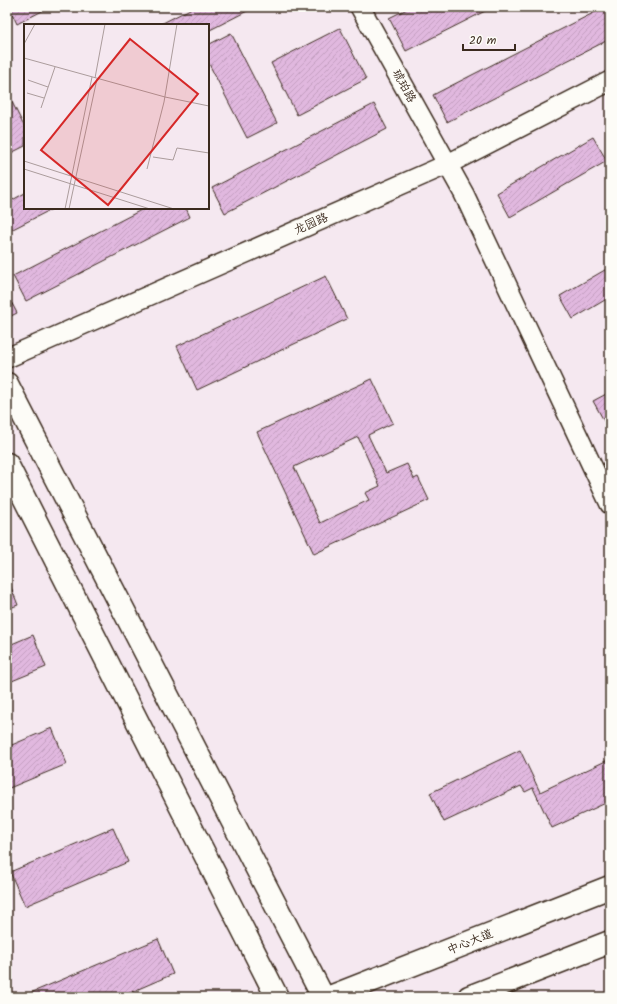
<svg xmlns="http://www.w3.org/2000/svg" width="617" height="1004" font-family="Kalam,'LXGW WenKai TC',sans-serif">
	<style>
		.building { fill: url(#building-hatch); stroke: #3b2a1e; fill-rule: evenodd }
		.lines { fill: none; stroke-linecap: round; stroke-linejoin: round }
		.street-casing { stroke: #3b2a1e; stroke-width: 22 }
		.secondary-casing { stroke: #3b2a1e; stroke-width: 25 }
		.street { stroke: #fdfcf7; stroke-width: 19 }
		.secondary { stroke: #fdfcf7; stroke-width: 22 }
		.labels { text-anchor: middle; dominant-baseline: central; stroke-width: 3; stroke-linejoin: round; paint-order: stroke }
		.street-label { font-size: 12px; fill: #3b2a1e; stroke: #fdfcf7 }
		.inset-road { fill: none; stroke: #ab9c9c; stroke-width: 1 }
		.view { fill: #d62828; fill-opacity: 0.15; stroke: #d62828; stroke-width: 2 }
		.inset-edge { fill: none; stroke: #3b2a1e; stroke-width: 2 }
	</style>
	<defs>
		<pattern id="building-hatch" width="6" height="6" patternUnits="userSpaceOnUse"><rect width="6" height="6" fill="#e1b8df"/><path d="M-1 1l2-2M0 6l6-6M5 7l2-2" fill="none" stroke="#c29ebf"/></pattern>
	</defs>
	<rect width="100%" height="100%" fill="#f5e8f0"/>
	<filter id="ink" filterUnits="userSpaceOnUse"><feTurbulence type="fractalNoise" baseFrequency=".025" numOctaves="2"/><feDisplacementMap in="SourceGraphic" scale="8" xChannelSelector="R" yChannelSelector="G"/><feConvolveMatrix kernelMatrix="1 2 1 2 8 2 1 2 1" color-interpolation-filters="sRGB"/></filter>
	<g filter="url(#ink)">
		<path class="building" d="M9,7h41l-33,17z
			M194,7h61l-47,24v-6h-49z
			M411,7h82l-87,44 -17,-33z
			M605,7h5v32l-163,83 -14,-27z
			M340,28l26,51 -69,36 -26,-52z
			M231,33l46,90 -30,15 -39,-76v-17z
			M11,100l14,28v18l-18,9v-53z
			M374,104l13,25 -162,84 -13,-25z
			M593,137l14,24 -97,56 -13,-24z
			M25,193v15h29l-47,24v-29z
			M145,208h41l4,9 -164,84 -13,-25z
			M610,267v30l-37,22 -13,-23z
			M326,276l21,43 -150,71 -20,-44z
			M7,294l10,19 -10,5z
			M372,379l21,44 -25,12 18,38 21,-9 7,15 4,-2 11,23 -115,54 -57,-122zM358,437l22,49 -15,7 4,7 -49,23 -26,-56z
			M610,392v35l-2,1 -15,-27z
			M7,577l11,28 -11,4z
			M33,635l13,32 -39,16v-37z
			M52,728l15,36 -60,25v-42z
			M520,750l20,42 70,-33v42l-58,27 -19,-40 -8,4 -4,-6 -77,36 -14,-29z
			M113,828l15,34 -103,44 -15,-34z
			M158,939l15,35 -53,23h-99z"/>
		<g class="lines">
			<defs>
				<path id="street" d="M360,7l104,187 146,310
					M7,358l441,-194 162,-83"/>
				<path id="secondary" d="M7,384l316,613
					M7,464l270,533
					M330,997l280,-110
					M469,997l141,-55"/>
			</defs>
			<use href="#street" class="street-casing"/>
			<use href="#secondary" class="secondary-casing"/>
			<use href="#street" class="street"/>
			<use href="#secondary" class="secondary"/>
		</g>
	</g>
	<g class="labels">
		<g class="street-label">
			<text transform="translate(404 86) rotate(61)">琥珀路</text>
			<text transform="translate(311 224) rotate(-24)">龙园路</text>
			<text transform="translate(470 942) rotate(-22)">中心大道</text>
		</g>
	</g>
	<g transform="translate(24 24)">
		<rect width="185" height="185" fill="#f5e8f0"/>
		<path class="inset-road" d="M0,20l11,-20M0,34l141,39 44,9M71,54l10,-54M4,56l20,7M3,69l17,5M17,84l14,-41M129,133l20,3 4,-12 32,5M0,137l150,48M0,145l126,40M123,145l17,-67 13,-78M41,185l27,-132M45,185l28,-130"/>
		<path class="view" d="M106,15l68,55 -90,111 -67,-55z"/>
		<rect width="185" height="185" class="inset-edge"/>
	</g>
	<rect width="617" height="1004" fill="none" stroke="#fdfcf7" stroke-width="24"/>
	<rect x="12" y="12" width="593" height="980" fill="none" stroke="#3b2a1e" stroke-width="1.5" filter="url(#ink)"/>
	<path d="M463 44v6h52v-6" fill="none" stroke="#3b2a1e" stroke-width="2"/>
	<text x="469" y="44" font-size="12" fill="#3b2a1e" stroke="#fdfcf7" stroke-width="3" paint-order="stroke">20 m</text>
</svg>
